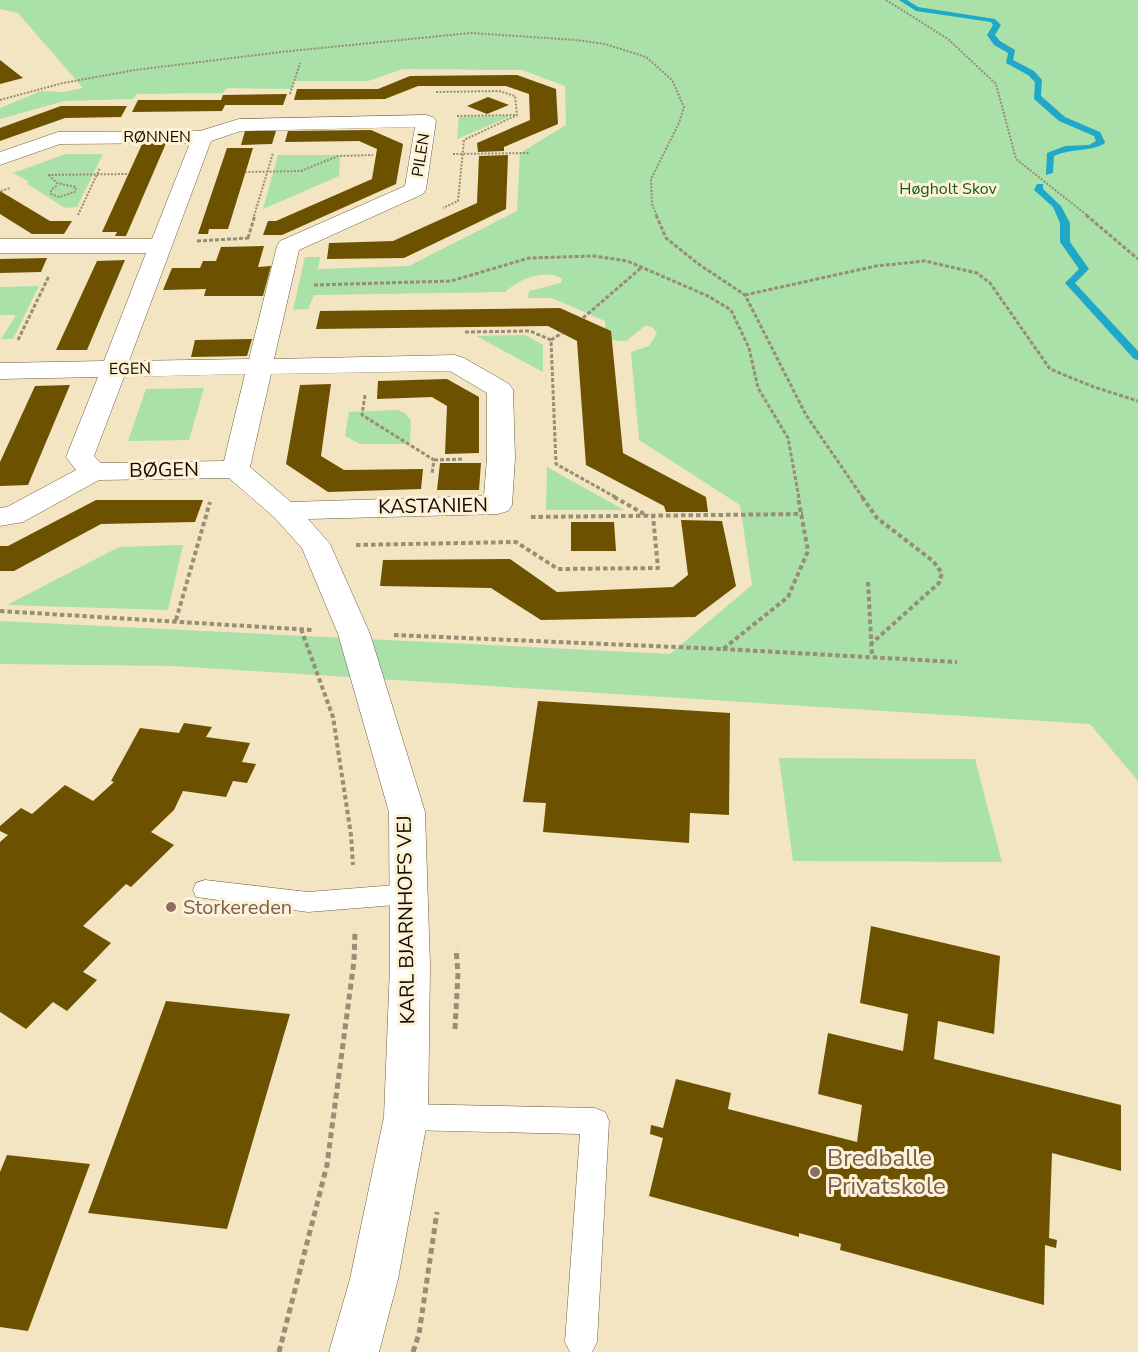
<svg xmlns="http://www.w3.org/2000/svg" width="1138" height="1352" font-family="'Nunito Sans',sans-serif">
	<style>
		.green { fill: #aae1a8 }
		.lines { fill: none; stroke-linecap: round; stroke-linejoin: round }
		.stream { fill: #20a8c9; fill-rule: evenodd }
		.building { fill: #6b5100 }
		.lane-casing { stroke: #6c5f41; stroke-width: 1 }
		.street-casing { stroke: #6c5f41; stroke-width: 1 }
		.path-far3 { stroke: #988d75; stroke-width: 2; stroke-dasharray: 2 1.5; stroke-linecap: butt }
		.path-far2 { stroke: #988d75; stroke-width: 3; stroke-dasharray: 4 2; stroke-linecap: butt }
		.path-far1 { stroke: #988d75; stroke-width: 4; stroke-dasharray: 4.5 3; stroke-linecap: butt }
		.path { stroke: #988d75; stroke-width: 5; stroke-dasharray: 6 4; stroke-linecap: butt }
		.lane { fill: #fff; fill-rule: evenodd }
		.street { fill: #fff; fill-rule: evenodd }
		.education-dot { fill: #8d6e63; stroke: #fef2d6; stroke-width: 2 }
		.labels { text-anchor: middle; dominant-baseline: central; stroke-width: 6; stroke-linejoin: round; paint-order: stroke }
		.far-street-label { font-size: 16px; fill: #110c02; stroke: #fef2d6 }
		.far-park-label { font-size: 16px; fill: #135818; stroke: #fef2d6 }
		.street-label { font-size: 20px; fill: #110c02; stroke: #fef2d6 }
		.education-label { font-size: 20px; fill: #785e54; stroke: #fef2d6; text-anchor: start }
		.near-education-label { font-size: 24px; fill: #785e54; stroke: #fef2d6; text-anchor: start }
	</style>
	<rect width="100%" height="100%" fill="#f3e4c2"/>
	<path class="green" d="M0,0h1138v781l-48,-57 -916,-58 -174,-2v-43l670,33 82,-69 -12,-80 -101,-65 -8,-88 18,-6 8,-13 -4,-5 -7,-3 -20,16 -21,-1v-19l-53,-23h-24l1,-7 32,-8 1,-4c-17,-11 -43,0 -57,13l-191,3 -6,14 -15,1 12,-53h15l-2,12 91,-3 108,-55 3,-58 46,-28 -1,-39 -43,-16 -119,-1 -35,12h-74l-2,8 -65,-1 -4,5 -86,1 -4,5 -69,2 -64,18v-11l41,-17 23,1 19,-4 -65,-75 -18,-4z
		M511,116l-54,23 2,-22z
		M66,154h37l-26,53 -12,1 -38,-24 1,-3 -15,-8z
		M278,155h58l4,3 -1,18 -76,33z
		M39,286l-26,53h-12l15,-24h-16v-28z
		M525,335l18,10v27l-67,-36z
		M204,388l-15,52 -61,1 18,-52z
		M397,410l8,3 6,8 -1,23h-50l-15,-8 4,-24z
		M547,467l77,43h-78z
		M183,545l-15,65 -161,-5 112,-58z
		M779,758l196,1 27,103 -209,-1z"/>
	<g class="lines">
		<path class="stream" d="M899,0h8l11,7 77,12 6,6 -6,10 5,6 15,9 -2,10 21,11 8,9 -1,16 24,21 35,15 5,10 -1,2c-16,8 -33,4 -50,12l-1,17 -7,2 1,-22 18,-7 24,-1 7,-4 -2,-5 -35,-15 -25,-22 1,-17 -7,-7 -22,-12 2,-10 -14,-8 -7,-10 6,-10 -2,-3 -75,-11z
			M1037,184h6v5l18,17 9,17v19l19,27 -14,14 63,68v9l-4,-1 -69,-76 14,-14 -19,-27v-19l-7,-16 -19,-17z"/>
	</g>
	<path class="building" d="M0,60l23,18 -23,6z
		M517,75l39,14 2,35 -54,23v4l-26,1 -1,-9 53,-23 -1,-26 -23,-8h-88l-33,13 -91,1 3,-11h81l32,-13z
		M287,94l-4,11h-58l-3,6 -90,1 6,-12h83l2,-5z
		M488,97l21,8 -22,9 -20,-8z
		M61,106h66l-6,11 -56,1 -65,23v-13z
		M371,130l32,14 -7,40 -114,51h-19l5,-14h8l96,-42 5,-30 -18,-8 -74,1 3,-11z
		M245,131h31l-4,13 -31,1z
		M167,141l-41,95h-11l2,-4h-15l41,-90z
		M227,148h26l-25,81h-19l-1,5h-10z
		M508,155l-2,54 -102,49 -77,1 2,-16 64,-2 84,-38 2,-47z
		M0,191l50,30h22l-8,13h-32l-32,-20z
		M264,246l-6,21 13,-1 -8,30h-59l2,-7 -43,1 9,-22h28l3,-7h13l5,-14z
		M47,258l-6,14 -41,1v-14z
		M125,260l-38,90h-31l41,-89z
		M560,308l51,23 12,122 83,44 2,15h-42l-2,-6 -78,-41 -9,-124 -29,-15 -232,3 4,-18z
		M252,339l-5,17 -56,1 4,-17z
		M447,379l32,18v56l-34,1 2,-48 -15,-9 -55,2 1,-18z
		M331,384l-10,72 23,14 79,-1 -2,20 -93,3 -42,-28 14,-79z
		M70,385l-42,100 -28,1v-24l35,-76z
		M440,463h41l-2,27h-42z
		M96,500h107l-8,22 -94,2 -87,47h-14v-25h8z
		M681,520l41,1 14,65 -41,31 -154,3 -50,-32 -111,-2 3,-26 127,-1 47,33 116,-5 15,-12z
		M571,522h43l2,29h-45z
		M538,701l192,12 -1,102 -39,-2 -1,30 -146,-11 3,-29 -23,-1z
		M184,723l28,4 -6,10 44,6 -8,19 14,2 -9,19 -14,-2 -7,16 -43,-6 -9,19 -23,22 23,13 -43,42 -5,-3 -43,42 28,17 -28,29 14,8 -30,31 -14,-9 -27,27 -26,-17v-170l8,-7 -8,-4v-5l21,-18 11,6 33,-29 28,16 21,-19 -3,-1 29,-53 39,5z
		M871,926l129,30 -6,78 -56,-13 -4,38 187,46v66l-69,-18 -3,85 8,2 -1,8 -11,-3 -1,60 -204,-55 1,-6 -42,-11v4l-150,-41 14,-58 -13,-4 1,-9 12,3 13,-49 55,14 -3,16 129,33 5,-37 -44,-11 10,-61 75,18 5,-37 -48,-11z
		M166,1001l124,13 -63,215 -139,-16z
		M7,1155l83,9 -62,167 -28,-4v-155z"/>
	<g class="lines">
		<defs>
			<path id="lane" d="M205,880l103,12 100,-8 9,3 3,7 -3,7 -9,3 -100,8 -112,-15 -3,-7 3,-7z
				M406,1104l189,4 10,4 4,9 -12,221 -5,10h-22l-5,-10 15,-208 -174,-4 -10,-4 -4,-9 4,-9z"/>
			<path id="street" d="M426,115l7,2 3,4 -10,68 -3,5 -124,56 -25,109 181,-4 9,3 45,26 4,6 2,68 -3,47 -4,6 -10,3 -190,5 22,25 40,90 55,178 5,154 -2,151 -30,162 -19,73h-50l21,-73 34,-162 6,-151 -1,-154 -51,-178 -36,-86 -28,-31 -45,-39 -130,2 -76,42 -23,4v-18l7,-1 69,-37 -10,-13 32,-80 -98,2v-16l104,-2 42,-108h-146v-14h152l38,-96 -130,1 -60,21v-13l58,-20 142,-1 39,-12zM415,127l-10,59 -125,55 -3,5 -28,113 -120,2 82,-220 30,-10zM450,371l37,22v65l-3,38 -193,6 -41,-35 21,-93zM245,374l-21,87 -123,2 -7,-7 30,-79z"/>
		</defs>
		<use href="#lane" class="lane-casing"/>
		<use href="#street" class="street-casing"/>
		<path class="path-far3" d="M886,0l62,39 48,45 20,75 72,57
			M436,92l63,-1 16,5 2,19 -53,25 -6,61 -15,7
			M290,94l10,-31
			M0,100l63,-17 72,-13 146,-18 190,-19 105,7 29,4 41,13 26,23 12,27 -5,16 -28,56 1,25 5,12
			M457,116l60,-1
			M453,154l77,-1
			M245,172l56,-1 37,-15 35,-1
			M48,175l80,-1
			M49,175l8,8 19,4 -1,5 -16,5 -8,-3v-4l7,-5
			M1,191l9,-3
			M78,215l22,-47
			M254,216l19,-63"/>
		<path class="path-far2" d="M656,215l10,23 31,25 48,32 61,120 57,83
			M1086,215l52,44
			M248,238l7,-23
			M197,241l52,-3
			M314,285l137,-4 78,-23 65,-2 33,5 81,35 23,14 18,38 9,40 30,50 11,60
			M745,295l131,-29 49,-5 52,12 13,10 60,86 44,18 44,14
			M583,318l59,-51
			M465,332l65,-1 21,9 5,124 61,34
			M18,340l31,-64
			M551,340l11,-7
			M365,395l-3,20 72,45 -2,14
			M434,460l29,-1"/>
		<path class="path-far1" d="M614,497l34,19
			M862,497l15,21 56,43 9,12 -3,10 -68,61
			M531,517l272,-3
			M356,545l160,-3 42,27 100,-1 -5,-52
			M868,582l4,75
			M0,611l312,19
			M176,620l34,-118
			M301,629l32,88 18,118 2,30
			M394,635l329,14 65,-52 20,-46 -10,-54
			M723,649l234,13"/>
		<path class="path" d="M455,1029l3,-56 -2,-24
			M279,1352l48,-187 27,-204 1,-29
			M413,1352l6,-18 18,-122"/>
		<use href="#lane" class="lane"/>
		<use href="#street" class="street"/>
	</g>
	<g class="education-dot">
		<circle cx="171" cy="907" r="6"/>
		<circle cx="815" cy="1172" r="6"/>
	</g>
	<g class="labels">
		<g class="far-street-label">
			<text x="157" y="137">RØNNEN</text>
			<text transform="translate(421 155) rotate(-81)">PILEN</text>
			<text transform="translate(130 369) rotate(-1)">EGEN</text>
		</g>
		<g class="far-park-label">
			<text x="948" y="189">Høgholt Skov</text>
		</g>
		<g class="street-label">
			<text transform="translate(164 470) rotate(-1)">BØGEN</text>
			<text transform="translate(433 506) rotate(-1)">KASTANIEN</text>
			<text transform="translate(406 920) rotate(-91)">KARL BJARNHOFS VEJ</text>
		</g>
		<g class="education-label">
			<text x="183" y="907">Storkereden</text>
		</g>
		<g class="near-education-label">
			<text x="827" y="1158">Bredballe<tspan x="827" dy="28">Privatskole</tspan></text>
		</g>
	</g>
</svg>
